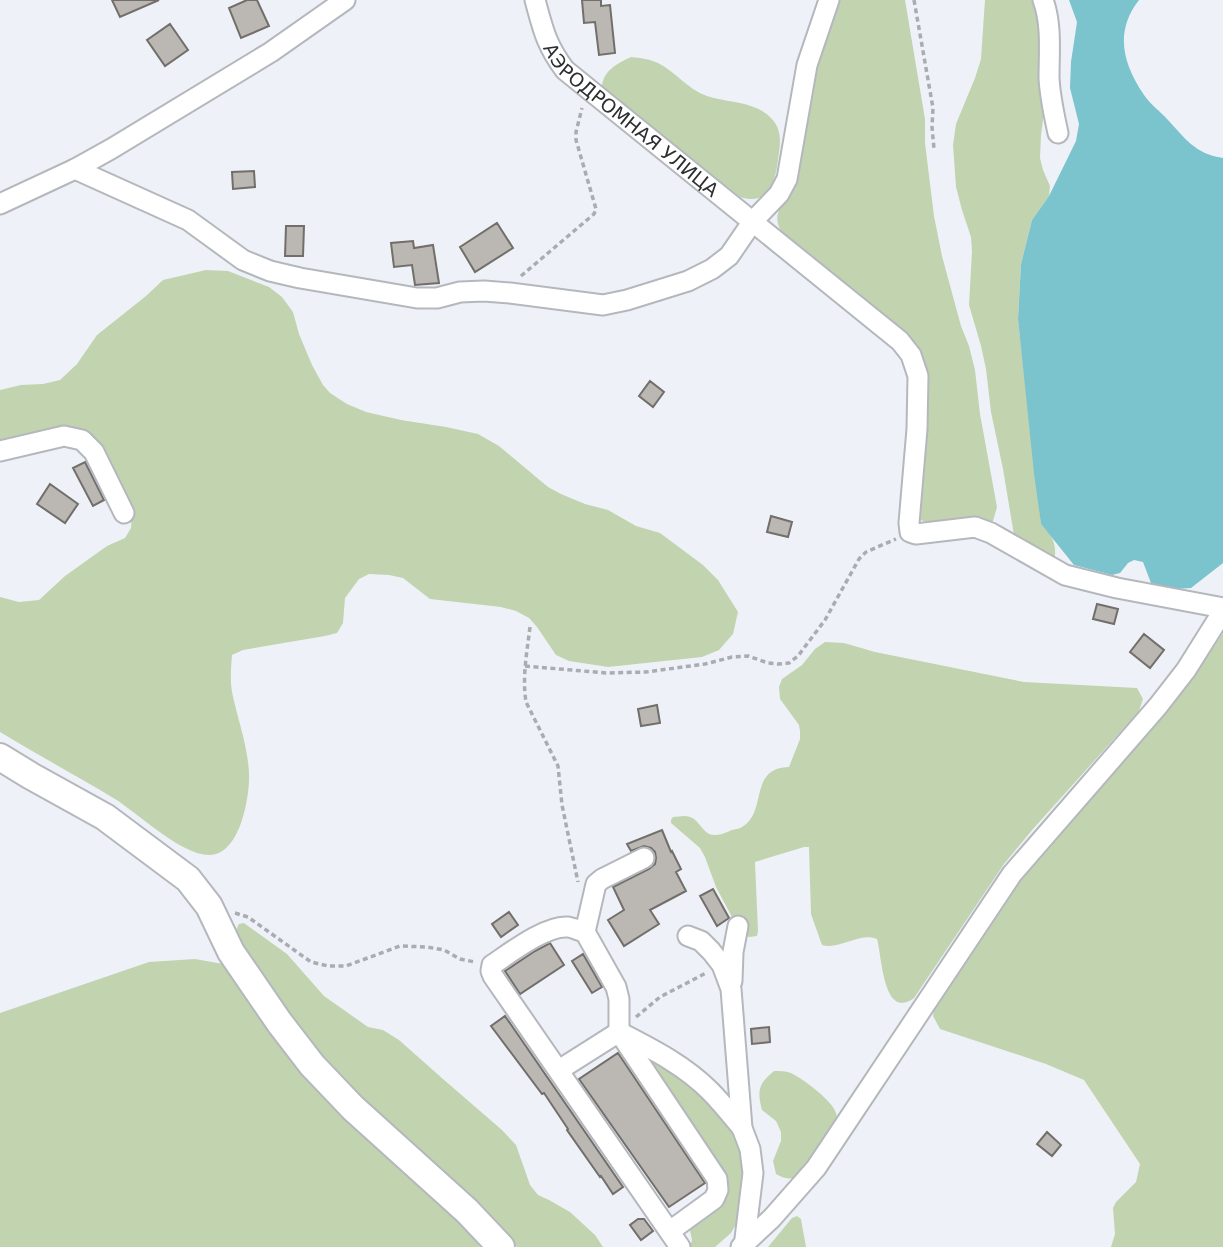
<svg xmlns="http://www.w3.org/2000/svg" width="1223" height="1247" font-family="'DejaVu Sans',sans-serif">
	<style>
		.green { fill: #c2d3af }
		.water { fill: #7bc3cd }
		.building { fill: #bbb7b2; stroke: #726e6a; stroke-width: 2 }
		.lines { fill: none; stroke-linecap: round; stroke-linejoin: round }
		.minor-casing { stroke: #b4b8bd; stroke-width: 23 }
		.major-casing { stroke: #b4b8bd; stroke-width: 30 }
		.path { stroke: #a9acb1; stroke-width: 3.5; stroke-dasharray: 5 3.5; stroke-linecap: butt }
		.minor { stroke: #fff; stroke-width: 19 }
		.major { stroke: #fff; stroke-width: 26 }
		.labels { text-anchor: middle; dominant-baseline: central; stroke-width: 6; stroke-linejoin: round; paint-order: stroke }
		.street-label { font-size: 19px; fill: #2d2e30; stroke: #fff }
	</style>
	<rect width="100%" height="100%" fill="#eef2f8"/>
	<path class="green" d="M838,0h67l20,119v24l9,73 8,40 19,70 8,20 6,24 5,44 17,93 -4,14 -65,2 -7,-3 -3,-4 9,-117 -1,-28 -8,-24 -13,-15 -124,-101c-8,-14 -2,-23 7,-35l27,-130z
		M985,0h50l3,9 6,103 -3,23 -1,23 3,12 7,16 -1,10 -17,24 -11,44 -3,55 23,205c10,12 15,16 14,32l-4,3 -37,-24 -11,-66 -12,-57 -5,-43 -5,-23 -12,-41 3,-54 -1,-14 -9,-27 -6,-23 -3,-42 3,-21 19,-46 6,-19z
		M631,57c10,1 18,2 27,6 18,9 29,26 49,33 21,7 49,5 65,23 11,12 8,26 6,41 -3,23 -9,46 -38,37l-138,-109c0,-17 16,-25 29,-31z
		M206,270l22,1 18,7 23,9 13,10 11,15 6,22 13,31 11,20 7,8 17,11 19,8 35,8 45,7 32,7 21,12 49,41 13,7 24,10 23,6 28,16 24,7 43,32 15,15 20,32 -5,22 -14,16 -17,7 -94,10 -39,-6 -13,-6 -19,-28 -8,-9 -13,-7 -15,-4 -71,-8 -27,-21 -14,-3 -20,-1 -10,5 -14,19 -2,25 -6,10 -12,3 -82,14 -11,5c-1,13 -2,25 0,37 6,30 18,59 17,89 -1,22 -10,73 -39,74 -28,1 -71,-41 -95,-56 -38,-23 -77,-44 -115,-67v-135l19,5 20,-2 26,-24 42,-30 18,-8 6,-10 1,-15 -27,-61 -20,-21 -22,-4 -63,14v-51l21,-5 22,-1 17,-4 17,-16 20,-29 49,-39 17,-16z
		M1223,633v614h-112l4,-13 -2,-26 3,-6 20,-20 4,-18 -56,-84 -38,-16 -106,-35 -7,-13 1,-6 83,-126 29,-37 118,-132 27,-34z
		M825,642l19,1 31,9 149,30 113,6 6,11 -4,12 -106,118 -29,35 -90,134c-31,23 -32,-42 -37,-59 -17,-7 -37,11 -55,6l-11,-31 -2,-67h-5l-49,15 3,69 -1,5 -8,1 -4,-2 -6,-13 -7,-5 -16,-30 -11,-30 -5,-9 -29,-25v-3l2,-3c5,0 12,-2 17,0 10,3 13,19 26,18 5,0 11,-3 16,-5 3,-1 7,-1 10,-3 26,-15 6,-59 47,-60l11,-28v-8l-1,-6 -19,-26 -1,-12 3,-8 20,-14 13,-16z
		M244,923l43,31 37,42 44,31 15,3 16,10 44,39 59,51 14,15 14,40 8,10 11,5 21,12 25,23 8,12h-86l-43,-45 -111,-102 -45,-46 -79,-108c-2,-8 -5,-14 0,-22z
		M195,959l28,5 77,106 44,48 115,101 21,28h-480v-234l149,-51z
		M652,1060l27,15 26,23 31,34 11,41 -8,46 -8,14 -16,14h-25l2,-7 -3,-14 31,-26 -70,-138z
		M774,1071c6,0 11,0 17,2 11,5 42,28 45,40 1,3 1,7 0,11l-33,50c-11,6 -16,6 -27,0l-3,-13 8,-20v-9l-5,-11 -14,-11c-5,-19 -4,-26 12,-39z
		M797,1216l4,3 5,28h-38l24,-29z"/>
	<path class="water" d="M1069,0h70c-25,32 -16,64 5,95 6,9 16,16 23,24 18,19 28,35 56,39v405l-32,25 -32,2 -8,-7 -8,-21 -9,-2 -6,3 -8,10 -8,2 -38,-10 -33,-41 -7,-51 -16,-154 3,-55 11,-44 17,-24 27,-55 3,-17 -9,-36 1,-26 6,-40z"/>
	<path class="building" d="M112,0h47l-39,17z
		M247,0h10l12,26 -28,12 -12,-30z
		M582,0h19v6l9,-1 5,48 -16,2 -4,-33 -11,1z
		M170,24l18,26 -23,16 -18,-26z
		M254,171l1,16 -22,2 -1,-17z
		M497,223l16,25 -38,24 -15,-25z
		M286,226h18l-1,30h-18z
		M413,241l1,7 19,-3 6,38 -24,2 -3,-20 -18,2 -3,-24z
		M650,381l14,11 -11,15 -14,-11z
		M85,462l19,38 -11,6 -20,-38z
		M50,484l28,20 -13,19 -28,-19z
		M771,516l21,6 -4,15 -21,-5z
		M1097,604l21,5 -4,15 -21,-5z
		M1144,634l20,16 -14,18 -20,-16z
		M657,705l3,18 -19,3 -3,-17z
		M662,830l9,22 1,-1 9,18 -5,3 10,19 -36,19 9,14 -35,22 -16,-26 16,-10 -11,-23 36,-18 6,-5 1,-6 -1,-6 -4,-4 -7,-2 -13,5 -4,-7z
		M713,889l16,29 -12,8 -17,-30z
		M509,912l9,13 -17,12 -9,-13z
		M550,943l14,22 -44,29 -15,-23 30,-20z
		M583,954l19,33 -10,6 -20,-32z
		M505,1016l118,171 -10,7 -12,-18 -1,1 -33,-47 1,-1 -24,-36 -2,1 -51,-68z
		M769,1027l1,15 -18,2 -1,-15z
		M618,1053l87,130 -36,24 -90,-128z
		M1047,1132l14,13 -9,11 -15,-12z
		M638,1219h6l9,12 -12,9 -11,-15z"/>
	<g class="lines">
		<defs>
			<g id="minor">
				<path id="s1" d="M535,0c8,29 11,45 30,70l335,271 11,14 7,21 -1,53 -8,94 1,9 6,2 59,-7 16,6 74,42 52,13 106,20"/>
				<path d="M1043,0c9,24 6,53 6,78 1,19 5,37 9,55"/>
				<path d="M75,169l113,51 55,40 27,11 30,7 117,20h20l23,-6 24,-1 26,2 93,12 24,-5 61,-19 24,-12 17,-13 24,-35 26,-27 8,-15 20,-114 22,-65"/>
				<path d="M0,204l75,-35 36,-20 160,-97 74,-52"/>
				<path d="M0,451l64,-15 18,4 12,12 30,61"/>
				<path d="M585,932l11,-48 6,-5 42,-21"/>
				<path d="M688,936l13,5 10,10 11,14 9,24 11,139 8,21 3,24 -9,74"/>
				<path d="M732,981l1,-29 5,-26"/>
				<path d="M619,1032c33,17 65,33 91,59 12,12 22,25 32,37"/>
				<path d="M559,1070l60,-38"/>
				<path d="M670,1231l44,-32 4,-9 -1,-11 -98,-147v-33l-3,-12 -31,-55c-5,-1 -11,-4 -17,-5 -22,-2 -58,26 -76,38l-1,6 2,5 187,271"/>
				<path d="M741,1247l31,-29 44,-50 196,-294 146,-168 28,-36 37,-59"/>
			</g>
			<path id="major" d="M0,757l31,19 74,41 83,62 21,27 22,46 48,70 33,43 41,43 114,103 34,36"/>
		</defs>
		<use href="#minor" class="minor-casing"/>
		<use href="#major" class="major-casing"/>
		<path class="path" d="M914,0l19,108 -1,19 2,22
			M521,276l73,-62 2,-5 -20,-69v-8l6,-24
			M530,627c-3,25 -8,50 -4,75l32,64 4,39 16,77
			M525,666l81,7 40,-1 59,-8 27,-7 16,-1 20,7 10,1 11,-1 9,-7 27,-36 34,-61 7,-7 30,-13
			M235,913l13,4 63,45 17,4h18l54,-20 27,1 17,3 16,9 15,3
			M636,1017l24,-20 46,-24"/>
		<use href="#minor" class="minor"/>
		<use href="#major" class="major"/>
	</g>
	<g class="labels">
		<g class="street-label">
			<text stroke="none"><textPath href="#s1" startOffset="159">АЭРОДРОМНАЯ УЛИЦА</textPath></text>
		</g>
	</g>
</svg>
